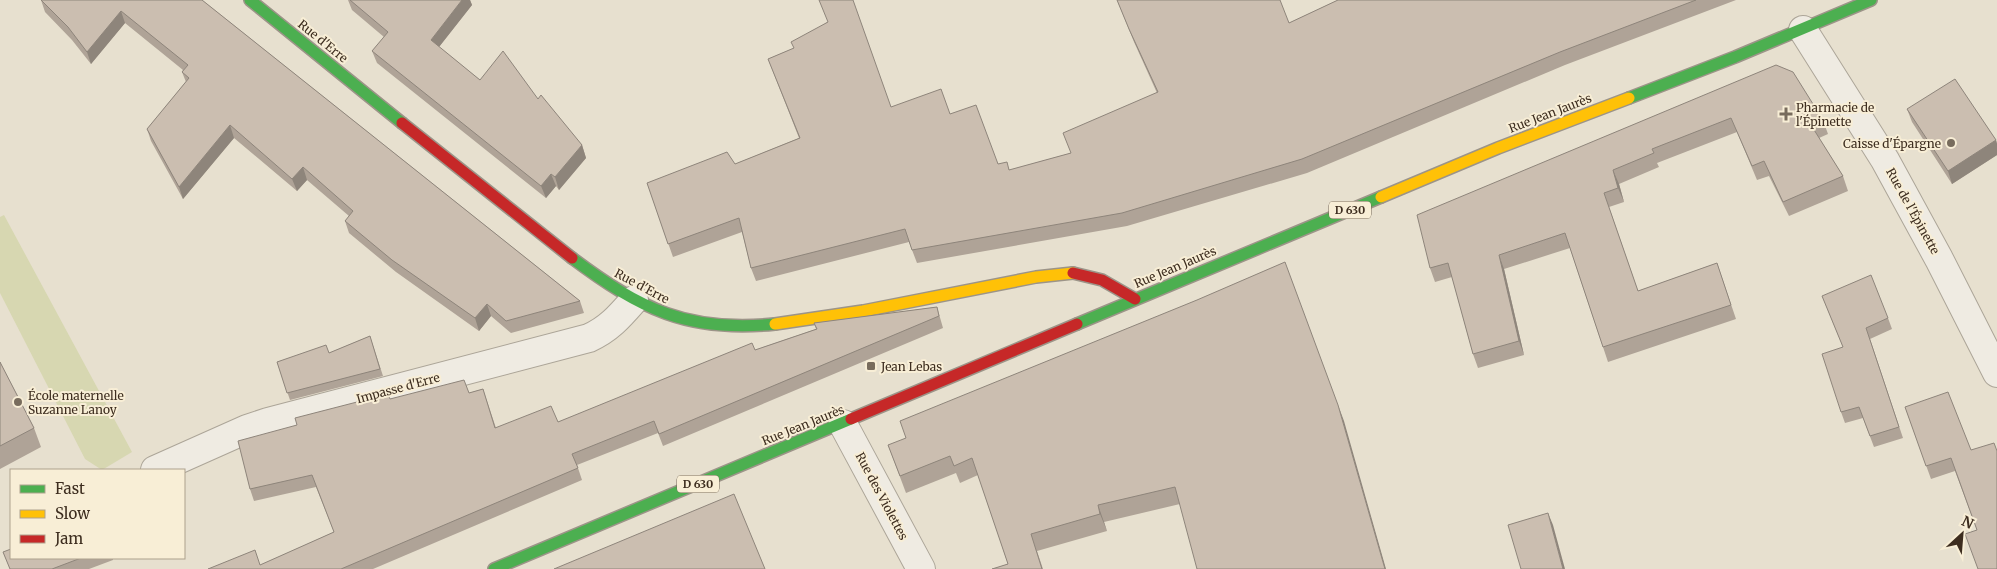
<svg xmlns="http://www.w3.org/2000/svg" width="1997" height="569" font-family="Merriweather,serif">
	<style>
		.green { fill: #d7d7b1 }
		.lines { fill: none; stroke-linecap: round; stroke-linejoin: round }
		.street-casing { stroke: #aca598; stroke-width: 30 }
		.fast-casing { stroke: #9c9488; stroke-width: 14 }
		.slow-casing { stroke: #9c9488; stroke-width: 14 }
		.jam-casing { stroke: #9c9488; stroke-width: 14 }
		.street { stroke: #efebe2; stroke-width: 28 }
		.fast { stroke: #4caf50; stroke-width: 11 }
		.slow { stroke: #ffc107; stroke-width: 11 }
		.jam { stroke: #c62828; stroke-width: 11 }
		.wall { fill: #afa397 }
		.shaded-wall { fill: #8e857b }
		.building { fill: #cbbeb0; stroke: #8e857b }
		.poi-dot { fill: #786c5d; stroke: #f8eed6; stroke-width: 2 }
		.labels { text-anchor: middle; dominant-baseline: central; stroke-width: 4; stroke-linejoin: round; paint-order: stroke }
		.shield { fill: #f8eed6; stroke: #756756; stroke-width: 1 }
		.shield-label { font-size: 11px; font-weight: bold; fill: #3d2d1f }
		.street-label { font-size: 12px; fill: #3d2d1f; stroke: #f8eed6 }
		.poi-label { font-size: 12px; fill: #3d2d1f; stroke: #f8eed6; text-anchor: start }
	</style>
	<rect width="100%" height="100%" fill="#e7e0cf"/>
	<path class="green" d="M4,215l128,237 -30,18 -17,-11 -85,-166v-76z"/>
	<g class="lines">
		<defs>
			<path id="street" d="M1803,30l82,130 54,99 58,114
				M843,424l78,145
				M155,470l92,-41 21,-7 321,-84c20,-9 31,-22 45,-38"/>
			<path id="fast" d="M250,0l152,123
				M1629,98l106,-41 136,-57
				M572,258c68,51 116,75 203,66
				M1077,324l304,-127
				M494,569l357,-150"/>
			<path id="slow" d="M1381,197l117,-49 131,-50
				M775,324l88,-13 173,-34 37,-4"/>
			<path id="jam" d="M402,123l170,135
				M1073,273l29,7 33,19
				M851,419l226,-95"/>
		</defs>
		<use href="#street" class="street-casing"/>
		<use href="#fast" class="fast-casing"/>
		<use href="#slow" class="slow-casing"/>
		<use href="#jam" class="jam-casing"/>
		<use href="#street" class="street"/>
		<use href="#fast" class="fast"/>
		<use href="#slow" class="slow"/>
		<use href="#jam" class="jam"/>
	</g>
	<path class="wall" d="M41,0h161l378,301 4,12 -73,20 -20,-17 -12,15 -83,-59 -47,-39 -4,-12 4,-5 -42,-36 -10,11 -63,-53 -51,61 -32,-58 -4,-12 39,-47 -4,-10 1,-2 -58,-47 -34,41 -19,-24 -27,-28z
		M348,0h122l2,5 -33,42 41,33 58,19 44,46 4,13 -27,32 -3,-4 -10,12 -169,-135 -5,-12 12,-14 -32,-27z
		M1117,0l172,23 49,-23h398l-171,65 -258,108 -180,53 -210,37 -8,-21 -153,39 -5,-13 -9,-36 -69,25 -26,-74 88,-19 64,-26 -31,-79 26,-11 33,-26 64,85 59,7 48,50 12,6 61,-17 86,-60 -23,-51z
		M1776,65l47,55 5,14 -9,4 24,38 5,15 -59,25 -20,-40 -12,4 -20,-48 -80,31 2,4 -40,17 5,18 -15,5 29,84 79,-28 19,56 -128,43 -38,-114 -66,21 20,86 -46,13 -5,-14 -21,-77 -17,5 -5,-14z
		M1907,109l89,31 1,4v11l-45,29 -40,-62z
		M1822,296l66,22 4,11 -22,10 33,99 -29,9 -11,-29 -18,5 -4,-11 2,-65z
		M937,307l6,21 -280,118 -5,-13 -81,32 5,15 -209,89h-165l53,-4 73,-33 -18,-45 -62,14 -4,-12 140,-90 79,-6 14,-4 13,39 62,-6 197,-72 61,-21 -2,-6z
		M370,336l13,40 -93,24 -13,-38 52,-9z
		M0,362l34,66 7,19 -41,22z
		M1905,407l66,43 6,80 -22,-59 -24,8z
		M1344,421l-164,83 -76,18 3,9 -70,20 6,18h-51l16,-5 -30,-89 -18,8 -4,-10 -50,20 -18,-48z
		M3,552l8,6h102v2l-24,9h-79z"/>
	<path class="shaded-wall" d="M462,0h8l2,5 -37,47 -4,-12z
		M121,11l4,12 -34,41 -4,-12z
		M230,125l4,13 -51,61 -4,-12z
		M1996,140l1,4v11l-45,29 -4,-13z
		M582,145l4,13 -27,32 -4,-13z
		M303,167l4,13 -10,11 -5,-12z
		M1613,170l6,14 5,18 -6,-14z
		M551,174l5,12 -10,12 -5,-12z
		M1499,255l5,14 20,86 -5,-14z
		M487,304l4,12 -12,15 -4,-13z
		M1338,405l6,16 42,148h-1z
		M1098,505l6,17 3,9 -7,-17z
		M1548,513l5,12 12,44h-2z"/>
	<path class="building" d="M41,0h161l378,301 -74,20 -19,-17 -12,14 -83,-58 -47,-39 8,-10 -50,-44 -11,12 -62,-54 -51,62 -32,-58 42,-51 -7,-6 6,-7 -67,-54 -34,41 -19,-25z
		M350,0h112l-31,40 49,40 23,-29 35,48 3,-4 41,50 -27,32 -4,-3 -10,12 -169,-135 16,-19z
		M819,0h34l38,107 50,-18 9,25 26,-9 22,59 9,-2 2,8 62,-17 -8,-20 95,-41 -29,-63 -12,-29h163l9,23 49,-23h358l-136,52 -258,107 -180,54 -210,37 -7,-21 -154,39 -12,-50 -71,26 -21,-61 80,-31 8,12 65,-26 -32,-79 26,-11 -3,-6 37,-20z
		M1776,65l17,7 30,48 -12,5 32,51 -60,26 -19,-41 -12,5 -21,-48 -79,31 2,4 -41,17 5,18 -14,5 34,98 79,-28 14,42 -128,42 -38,-114 -66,22 20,86 -46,13 -25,-91 -18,5 -13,-53z
		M1955,79l41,61 -48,31 -41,-62z
		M1285,262l53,143 47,164h-188l-22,-82 -77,18 2,9 -69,20 11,35h-50l16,-5 -36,-106 -18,8 -4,-10 -50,20 -12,-31 18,-7 -6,-17 297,-121z
		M1871,275l17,43 -22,10 33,99 -29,9 -11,-29 -18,5 -19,-58 21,-7 -21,-51z
		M937,307l2,9 -280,118 -5,-13 -82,33 6,14 -237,101h-133l47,-19 5,15 74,-33 -22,-57 -62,14 -12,-48 59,-16 -2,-7 93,-24 2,5 74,-19 5,13 14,-4 12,39 56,-22 7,16 194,-79 3,7 62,-21 -3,-6z
		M370,336l10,33 -93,24 -10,-31 49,-17 3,8z
		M0,362l34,66 -34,18z
		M1948,392l23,58 23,-7 3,8v118h-19l-13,-35 12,-4 -26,-72 -25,8 -21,-59z
		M734,494l31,75h-211z
		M1548,513l15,56h-42l-13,-44z
		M11,549v9h70l-29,11h-42l-7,-17z"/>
	<g class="poi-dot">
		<path d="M1783.5 106.5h5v5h5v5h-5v5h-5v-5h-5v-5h5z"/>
		<circle cx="1951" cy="143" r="5"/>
		<rect x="866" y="361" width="10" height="10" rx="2.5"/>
		<circle cx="18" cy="402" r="5"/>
	</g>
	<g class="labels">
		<g class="shield">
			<rect x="1329" y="201.5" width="42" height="17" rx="4"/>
			<rect x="677" y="475.5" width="42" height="17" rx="4"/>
		</g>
		<g class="shield-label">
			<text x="1350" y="210">D 630</text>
			<text x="698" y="484">D 630</text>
		</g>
		<g class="street-label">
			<text transform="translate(323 41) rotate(39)">Rue d'Erre</text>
			<text transform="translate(1550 113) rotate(-21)">Rue Jean Jaurès</text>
			<text transform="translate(1913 211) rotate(61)">Rue de l'Épinette</text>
			<text transform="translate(1175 267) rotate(-23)">Rue Jean Jaurès</text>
			<text transform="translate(642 286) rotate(28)">Rue d'Erre</text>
			<text transform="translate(398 388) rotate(-15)">Impasse d'Erre</text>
			<text transform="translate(803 425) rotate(-22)">Rue Jean Jaurès</text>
			<text transform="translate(882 496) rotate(62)">Rue des Violettes</text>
		</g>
		<g class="poi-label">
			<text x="1796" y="107">Pharmacie de<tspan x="1796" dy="14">l'Épinette</tspan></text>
			<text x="1941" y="143" text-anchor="end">Caisse d'Épargne</text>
			<text x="881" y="366">Jean Lebas</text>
			<text x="28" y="395">École maternelle<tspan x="28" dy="14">Suzanne Lanoy</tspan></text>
		</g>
	</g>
	<rect x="10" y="469" width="175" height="90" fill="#f8eed6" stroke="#ada18d"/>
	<rect x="20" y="485" width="25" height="8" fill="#4caf50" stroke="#ada18d"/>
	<text x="55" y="494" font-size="15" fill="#3d2d1f">Fast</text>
	<rect x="20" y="510" width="25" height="8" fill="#ffc107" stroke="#ada18d"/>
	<text x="55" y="519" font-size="15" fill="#3d2d1f">Slow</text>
	<rect x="20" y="535" width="25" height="8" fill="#c62828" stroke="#ada18d"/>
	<text x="55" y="544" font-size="15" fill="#3d2d1f">Jam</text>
	<g transform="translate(1962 534) rotate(26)" stroke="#f8eed6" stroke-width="4" paint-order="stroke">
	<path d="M0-4L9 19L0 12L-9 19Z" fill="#3d2d1f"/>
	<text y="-8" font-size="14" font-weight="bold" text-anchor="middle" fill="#3d2d1f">N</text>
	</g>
</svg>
